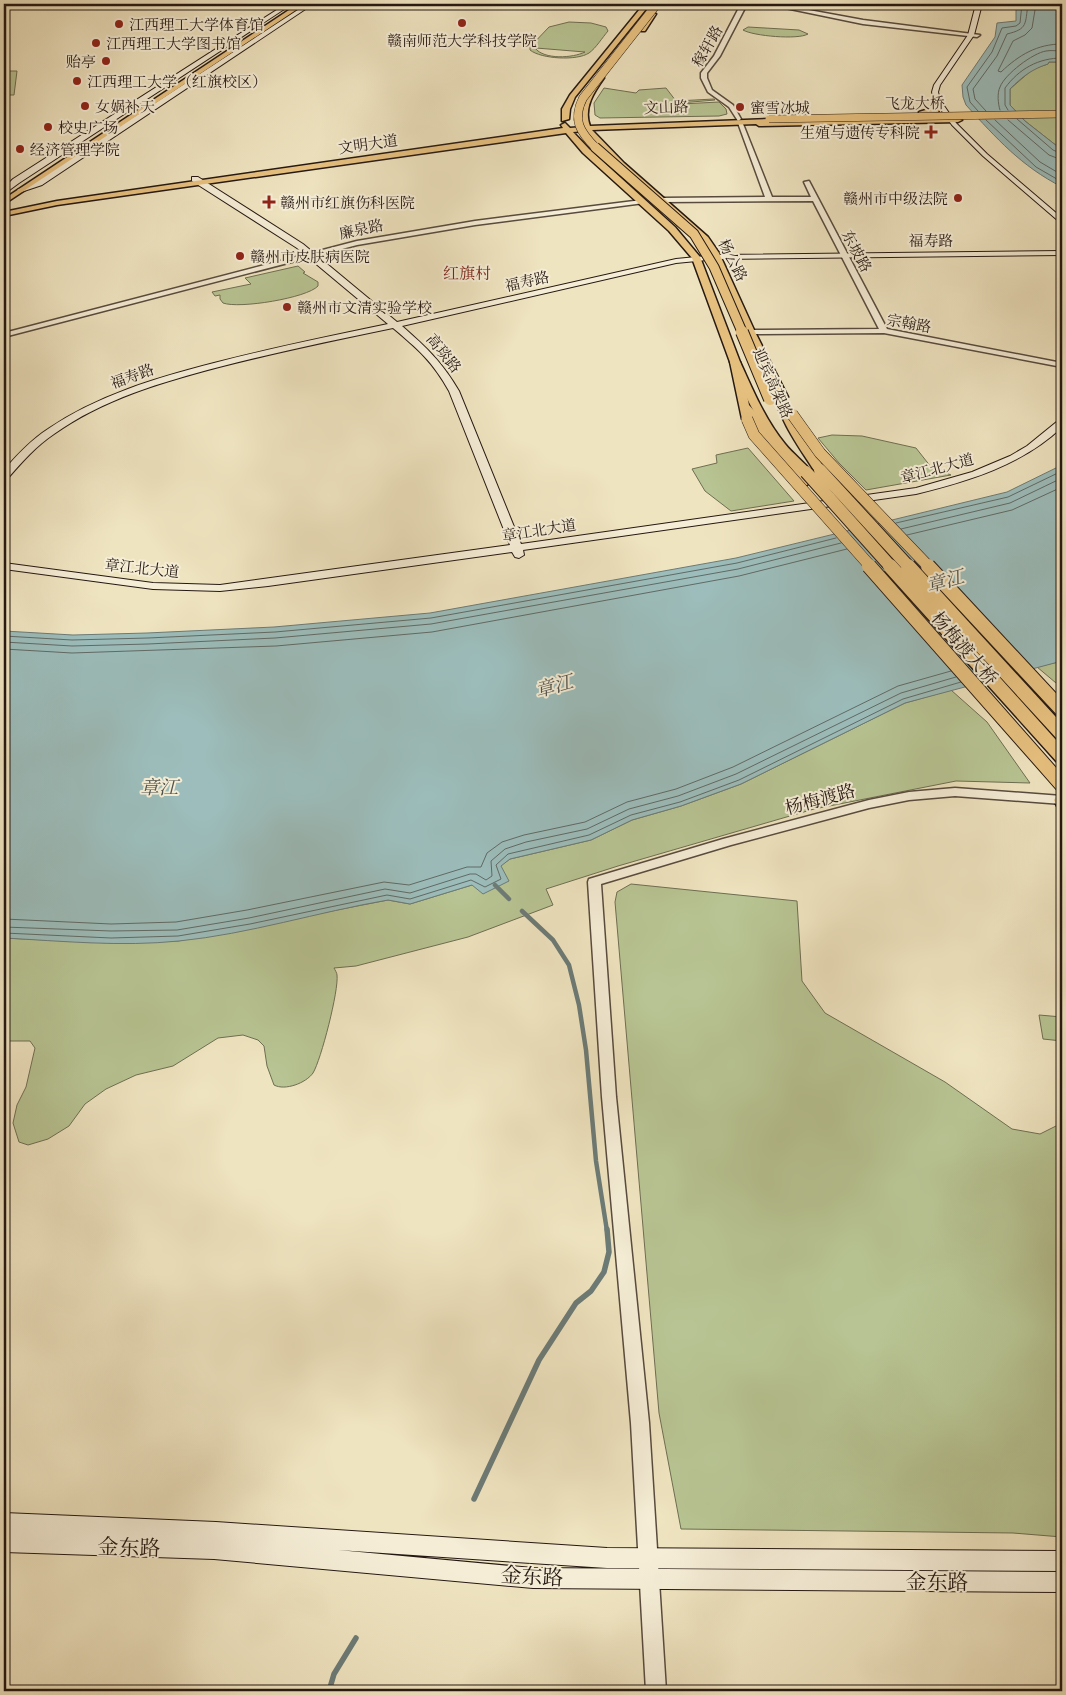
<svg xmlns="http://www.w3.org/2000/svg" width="1066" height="1695" font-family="'EB Garamond','Noto Serif SC',serif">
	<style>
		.green { fill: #b8c493; stroke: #6e6e52; fill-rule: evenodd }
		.water { fill: #9cbdbb; stroke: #6c7b77 }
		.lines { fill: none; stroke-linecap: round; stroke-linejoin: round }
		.shore { stroke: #606a66; stroke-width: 1 }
		.stream-far1 { stroke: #6c7b77; stroke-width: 4.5 }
		.stream { stroke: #6c7b77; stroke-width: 5.5 }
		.tertiary-casing { stroke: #584b3e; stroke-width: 3 }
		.secondary-casing { stroke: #251812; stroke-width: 2 }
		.primary-casing { stroke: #251812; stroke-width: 3 }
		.trunk-casing { stroke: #251812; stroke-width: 3 }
		.tertiary { fill: #f5edd6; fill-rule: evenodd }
		.secondary { fill: #f5edd6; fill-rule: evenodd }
		.primary { fill: #e8c280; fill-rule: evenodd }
		.trunk { fill: #e8c280; fill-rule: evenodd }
		.primary-bridge-far2-casing { stroke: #251812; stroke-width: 8; stroke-linecap: butt }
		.primary-bridge-far1-casing { stroke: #251812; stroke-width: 12; stroke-linecap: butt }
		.primary-bridge-casing { stroke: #251812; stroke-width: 16; stroke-linecap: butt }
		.trunk-bridge-far3-casing { stroke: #251812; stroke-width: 9; stroke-linecap: butt }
		.trunk-bridge-far2-casing { stroke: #251812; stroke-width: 11; stroke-linecap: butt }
		.trunk-bridge-far1-casing { stroke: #251812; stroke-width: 14; stroke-linecap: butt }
		.trunk-bridge-casing { stroke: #251812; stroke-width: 17; stroke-linecap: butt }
		.primary-bridge-far2 { stroke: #e8c280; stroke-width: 7 }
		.primary-bridge-far1 { stroke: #e8c280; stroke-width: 11 }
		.primary-bridge { stroke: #e8c280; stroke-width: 14 }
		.trunk-bridge-far3 { stroke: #e8c280; stroke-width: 8 }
		.trunk-bridge-far2 { stroke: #e8c280; stroke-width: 9 }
		.trunk-bridge-far1 { stroke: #e8c280; stroke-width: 12 }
		.trunk-bridge { stroke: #e8c280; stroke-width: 14 }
		.poi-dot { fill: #8f2418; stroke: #f5edd6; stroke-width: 2 }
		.labels { text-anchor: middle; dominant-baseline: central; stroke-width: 4; stroke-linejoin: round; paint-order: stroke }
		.far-poi-label { font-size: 15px; fill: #251812; stroke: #f5edd6; text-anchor: start }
		.far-street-label { font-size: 15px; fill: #251812; stroke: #f5edd6 }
		.far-quarter-label { font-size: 16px; fill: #7a1f14; stroke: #f5edd6 }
		.street-label { font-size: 18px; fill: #251812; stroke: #f5edd6 }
		.water-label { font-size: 19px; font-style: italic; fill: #4f524d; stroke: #f5edd6 }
		.near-street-label { font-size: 21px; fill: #251812; stroke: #f5edd6 }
	</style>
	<rect width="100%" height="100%" fill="#efe4c0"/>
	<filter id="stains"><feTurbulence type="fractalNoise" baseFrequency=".004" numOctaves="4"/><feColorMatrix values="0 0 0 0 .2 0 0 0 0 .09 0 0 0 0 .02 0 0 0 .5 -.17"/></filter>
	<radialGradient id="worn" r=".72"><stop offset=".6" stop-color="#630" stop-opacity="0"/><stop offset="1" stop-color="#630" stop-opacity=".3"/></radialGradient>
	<path class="green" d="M569,22l22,1 15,4 2,4c-6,7 -12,17 -19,22 -12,8 -48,6 -59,-3v-3l19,-20zM535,48h1l49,4c-12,6 -41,8 -50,-4z
		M748,27l51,3 9,4c-10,6 -55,2 -65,-4z
		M1049,62h13v88l-37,-29 -15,-16v-16l23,-20 15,-5z
		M4,71h13l-3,24h-10z
		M604,88l32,5 3,-3 27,-2 10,13 38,-2 1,1 -35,3 1,1 38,-2 7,7 1,5 -8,2 -119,2 -5,-3 -1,-12z
		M298,266l7,6 -2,1 15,9v4c-11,12 -79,23 -95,17l-3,-4v-4l-5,1 -3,-4 39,-8 -6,-6z
		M832,435l30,1 54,12 15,19 20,8 -85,15 -27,-27 -21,-25z
		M748,448l46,53 -63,10 -26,-20 -13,-22 25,-6 -1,-8z
		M1062,661v27l-25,-21z
		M951,690l36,32 43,61 -74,-2 -142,28 -196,57 -72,23 7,16 -85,32 -112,29 -22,2c1,2 3,5 3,7 2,15 -16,85 -24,98 -7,10 -28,18 -39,12l-7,-19 -3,-20 -6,-6 -15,-5 -25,3 -45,28 -37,9 -30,14 -21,15 -16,22 -21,13 -20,6 -9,-3 -6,-19 4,-18 9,-18 9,-39 -5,-7h-26v-103l107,5 67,-2 210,-41 22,4 62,-19 38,-26 81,-19 41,-20 49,-14 60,-22 164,-81z
		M631,884l166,17 5,80 23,32 120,69 67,47 28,5 22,-11v414l-49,-4 -332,-4 -22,-116 -44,-511 2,-10z
		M1039,1015l23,2v24l-19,-2z"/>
	<path class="water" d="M1016,4h46v58h-13l-1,2c-16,5 -26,13 -38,25v16l15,16 37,29v37c-41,-21 -65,-48 -96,-82l-3,-8 -1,-12 33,-48 2,-14 19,-2z
		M1062,465v196l-157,42 -164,81 -60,22 -49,14 -41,20 -81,19 -9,7 8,15 -26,13 -11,-9 -62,19 -22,-4c-70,12 -139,34 -209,41 -58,6 -118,0 -175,-3v-307l69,4 74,-2 127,-6 156,-14 306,-55 271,-66z"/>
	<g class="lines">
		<path class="shore" d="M1036,4l-4,24 -7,7 -12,6 -15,30 3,1c18,-17 36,-28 61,-28
			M1000,110c-2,-6 -3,-17 0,-23 5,-13 33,-34 46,-36 5,-1 11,0 16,0
			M1008,110l-3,-5v-17c14,-19 33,-30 57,-30
			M978,111l-8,-9 -3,-15 25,-35 10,-24 14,-2 4,-3 2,-19
			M986,111l-11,-12 -2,-10 24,-33 10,-22c21,-5 18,-10 21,-30
			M1017,119l36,31 9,4
			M986,120l50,47 26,15
			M995,120l45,42 22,13
			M1008,120l41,35 13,5
			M896,523l112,-26 54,-26
			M901,529l109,-26 52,-25
			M907,535l105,-25 50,-23
			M4,636l68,4 76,-2 127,-6 156,-14 306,-55 99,-25
			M4,642l68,4 76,-2 127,-6 156,-14 307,-55 103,-26
			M4,649l68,4 204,-7 156,-14 307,-56 108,-27
			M4,919l107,5 65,-2 71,-12 137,-28 25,3 58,-18h14l6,-14 15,-11 22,-7 61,-13 42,-20 49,-13 57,-22 165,-81 53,-15
			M4,927l107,4 66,-1 72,-12 136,-29 25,4 60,-19h6l10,6 6,-4 -1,-15 14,-12 21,-7 61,-13 42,-20 49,-13 58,-22 165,-81 55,-16
			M4,933l107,5 67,-2 72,-12 137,-29 23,4 61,-19 14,7 16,-8 -5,-14 12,-11 81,-19 42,-20 49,-13 59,-22 164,-81 58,-17"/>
		<path class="stream-far1" d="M495,885l14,14
			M522,911l31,29 16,25 10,40 7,45 10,111 11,70"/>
		<path class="stream" d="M474,1499l65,-139 37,-57 15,-12 13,-19 5,-20 -2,-23
			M329,1691l5,-17 22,-36"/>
		<defs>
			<path id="tertiary" d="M741,4h6l-27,52 -13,17v5l5,12 21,15 8,14 -3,2 -9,-14 -21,-15 -7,-14v-5l13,-17z
				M766,4h10l87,16 117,15 -3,2 -114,-13z
				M738,123l5,1 29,73h39l-7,-15 5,-1 78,148 175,34v4l-178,-34 -137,1v-4h3l129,-1 -66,-128 -150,1 -3,-2 3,-2 102,-1z
				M642,200l2,1v2l-169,22 -118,20 -353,92v-4l353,-92 118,-20z
				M955,788l107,8v8l-107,-8 -46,4 -40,8 -138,37 -130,39 15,213 33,326 17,268h-20l-15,-268 -29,-326 -14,-215 1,-3 134,-40 146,-39 40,-8z"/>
			<path id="secondary" d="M286,4h6l-273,179 -15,11v-6l9,-9z
				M307,4h6l-271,181 -21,7 -4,-2 19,-9z
				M976,4h6l-8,31 -34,50 -2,7 2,8 16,23 31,31 75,64v6l-79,-68 -31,-31 -18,-25 -2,-8 2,-7 34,-50z
				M192,177h6l105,67 94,78 279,-63 41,-4 345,-4v4l-345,4 -41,4 -274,63c25,22 40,36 57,65l62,153 395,-56 56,-16 38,-16 17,-10 32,-26 3,-1v8c-40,38 -93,54 -146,67l-393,56 1,5 -5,3 -4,-1 -3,-5 -244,34 -48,5 -67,-2 -149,-20v-6l149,20 67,2 290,-40 -61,-154c-16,-29 -31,-42 -56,-63 -58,12 -116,24 -174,39 -57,15 -116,32 -165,67 -18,12 -32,28 -46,44l-4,1v-9c13,-15 27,-30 44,-41 50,-34 108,-51 166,-66 58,-15 116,-27 174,-39l-91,-76 -105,-67z
				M4,1513l212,9 391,26 455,3v20l-455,-3 -269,-18 195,18 529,4v20l-529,-4 -319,-29 -210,-7z"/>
			<path id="primary" d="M298,4h7l-301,200v-5z
				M644,4h6l-75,93 -5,12 -1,10 -7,2v-12l8,-14z
				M601,76l3,2c-10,14 -21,30 -14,48l180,-7 3,3 185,-4 4,2 -4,2 -199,4 -3,-2 -164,6 32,33 84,74 11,16 36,79 33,65 -5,3 -5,-3 -33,-65 -34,-79 -9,-12 -97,-87 -20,-23 -12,1 16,17 86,78 25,30 40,105 9,43 8,9 14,24 36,43 2,2 -2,2h-8l-37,-44 -11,-20 -4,1 -5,-3 -12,-57 -38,-104 -23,-27 -86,-78 -17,-20 -509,72 -53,11v-4l53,-11 506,-73 -2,-3 4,-2 5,5 13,-1c-6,-17 3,-43 18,-51z
				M936,102l7,2 -5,8 -19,4v-4l13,-4z
				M1062,796v12l-5,-2 -3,-6 2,-3z"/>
			<path id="trunk" d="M651,13l5,1 -11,17h-4l-1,-1z
				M735,359l5,3c13,28 25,58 45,82 8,10 19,18 27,28l-2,3h-8c-35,-32 -53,-71 -72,-113z
				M775,378l5,3c9,36 26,59 46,89l-2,3h-8c-20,-30 -39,-57 -46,-92z"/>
		</defs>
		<use href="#tertiary" class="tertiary-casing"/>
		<use href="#secondary" class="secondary-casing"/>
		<use href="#primary" class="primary-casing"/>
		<use href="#trunk" class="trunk-casing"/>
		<use href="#tertiary" class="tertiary"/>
		<use href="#secondary" class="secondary"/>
		<use href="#primary" class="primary"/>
		<use href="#trunk" class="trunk"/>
		<defs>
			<path id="primary-bridge-far2" d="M769,119l293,-5"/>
			<path id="primary-bridge-far1" d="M792,414l28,39 109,114
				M747,419l7,16 117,132"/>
			<path id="primary-bridge" d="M869,566l193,219
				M928,566l134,144"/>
			<path id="trunk-bridge-far3" d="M596,148c-16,-16 -24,-28 -13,-50l74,-94"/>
			<path id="trunk-bridge-far2" d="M595,147l99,87 20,33 29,67"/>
			<path id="trunk-bridge-far1" d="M742,332l28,67
				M820,470l89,97
				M806,472l85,95"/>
			<path id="trunk-bridge" d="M890,566l172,191
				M908,566l154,168"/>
		</defs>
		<use href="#primary-bridge-far2" class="primary-bridge-far2-casing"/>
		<use href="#primary-bridge-far1" class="primary-bridge-far1-casing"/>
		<use href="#primary-bridge" class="primary-bridge-casing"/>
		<use href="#trunk-bridge-far3" class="trunk-bridge-far3-casing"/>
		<use href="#trunk-bridge-far2" class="trunk-bridge-far2-casing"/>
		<use href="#trunk-bridge-far1" class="trunk-bridge-far1-casing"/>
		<use href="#trunk-bridge" class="trunk-bridge-casing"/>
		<use href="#primary-bridge-far2" class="primary-bridge-far2"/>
		<use href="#primary-bridge-far1" class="primary-bridge-far1"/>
		<use href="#primary-bridge" class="primary-bridge"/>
		<use href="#trunk-bridge-far3" class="trunk-bridge-far3"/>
		<use href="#trunk-bridge-far2" class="trunk-bridge-far2"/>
		<use href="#trunk-bridge-far1" class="trunk-bridge-far1"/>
		<use href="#trunk-bridge" class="trunk-bridge"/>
	</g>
	<g class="poi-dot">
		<circle cx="462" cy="23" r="5"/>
		<circle cx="119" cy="24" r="5"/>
		<circle cx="96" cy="43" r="5"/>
		<circle cx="106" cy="61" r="5"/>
		<circle cx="77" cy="81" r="5"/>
		<circle cx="85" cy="106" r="5"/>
		<circle cx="740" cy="107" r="5"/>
		<circle cx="48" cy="127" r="5"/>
		<path d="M928.5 124.5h5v5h5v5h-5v5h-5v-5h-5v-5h5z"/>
		<circle cx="20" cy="149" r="5"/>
		<circle cx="958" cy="198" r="5"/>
		<path d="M266.5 194.5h5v5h5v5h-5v5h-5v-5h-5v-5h5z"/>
		<circle cx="240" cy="256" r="5"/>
		<circle cx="287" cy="307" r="5"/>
	</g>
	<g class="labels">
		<g class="far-poi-label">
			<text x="129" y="24">江西理工大学体育馆</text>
			<text x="462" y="40" text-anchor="middle">赣南师范大学科技学院</text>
			<text x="106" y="43">江西理工大学图书馆</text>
			<text x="96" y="61" text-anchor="end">贻亭</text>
			<text x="87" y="81">江西理工大学（红旗校区）</text>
			<text x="95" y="106">女娲补天</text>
			<text x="750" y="107">蜜雪冰城</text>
			<text x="58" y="127">校史广场</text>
			<text x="920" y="132" text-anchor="end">生殖与遗传专科院</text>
			<text x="30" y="149">经济管理学院</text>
			<text x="948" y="198" text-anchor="end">赣州市中级法院</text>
			<text x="280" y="202">赣州市红旗伤科医院</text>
			<text x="250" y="256">赣州市皮肤病医院</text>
			<text x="297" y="307">赣州市文清实验学校</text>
		</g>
		<g class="far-street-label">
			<text transform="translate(707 46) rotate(-60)">稼轩路</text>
			<text transform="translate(915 103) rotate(-1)">飞龙大桥</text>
			<text transform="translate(666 107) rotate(-2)">文山路</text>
			<text transform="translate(368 144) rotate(-8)">文明大道</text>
			<text transform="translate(361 229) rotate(-12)">廉泉路</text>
			<text x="931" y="240">福寿路</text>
			<text transform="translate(857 251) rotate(62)">东坡路</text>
			<text transform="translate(733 260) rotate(63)">杨公路</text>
			<text transform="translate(527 281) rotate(-13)">福寿路</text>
			<text transform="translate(909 323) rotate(10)">宗翰路</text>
			<text transform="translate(444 353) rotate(51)">高琰路</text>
			<text transform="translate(132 376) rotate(-20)">福寿路</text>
			<text transform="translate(773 383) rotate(66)">迎宾高架路</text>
			<text transform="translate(937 468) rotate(-15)">章江北大道</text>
			<text transform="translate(539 530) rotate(-9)">章江北大道</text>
			<text transform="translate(142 568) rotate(6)">章江北大道</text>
		</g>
		<g class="far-quarter-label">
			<text x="467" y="273">红旗村</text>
		</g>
		<g class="street-label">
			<text transform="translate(965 648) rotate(49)">杨梅渡大桥</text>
			<text transform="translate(820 799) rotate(-15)">杨梅渡路</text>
		</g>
		<g class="water-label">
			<text transform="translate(945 581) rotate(-15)">章江</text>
			<text transform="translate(554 686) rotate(-15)">章江</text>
			<text x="159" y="787">章江</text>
		</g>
		<g class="near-street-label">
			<text transform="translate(129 1547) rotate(2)">金东路</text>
			<text transform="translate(532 1576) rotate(3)">金东路</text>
			<text x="937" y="1581">金东路</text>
		</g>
	</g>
	<rect width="1066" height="1695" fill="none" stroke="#efe4c0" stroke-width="20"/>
	<rect x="5" y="5" width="1056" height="1685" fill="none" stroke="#251812" stroke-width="2.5"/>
	<rect x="10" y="10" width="1046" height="1675" fill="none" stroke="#251812"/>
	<rect width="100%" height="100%" filter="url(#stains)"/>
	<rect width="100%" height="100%" fill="url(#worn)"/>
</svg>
